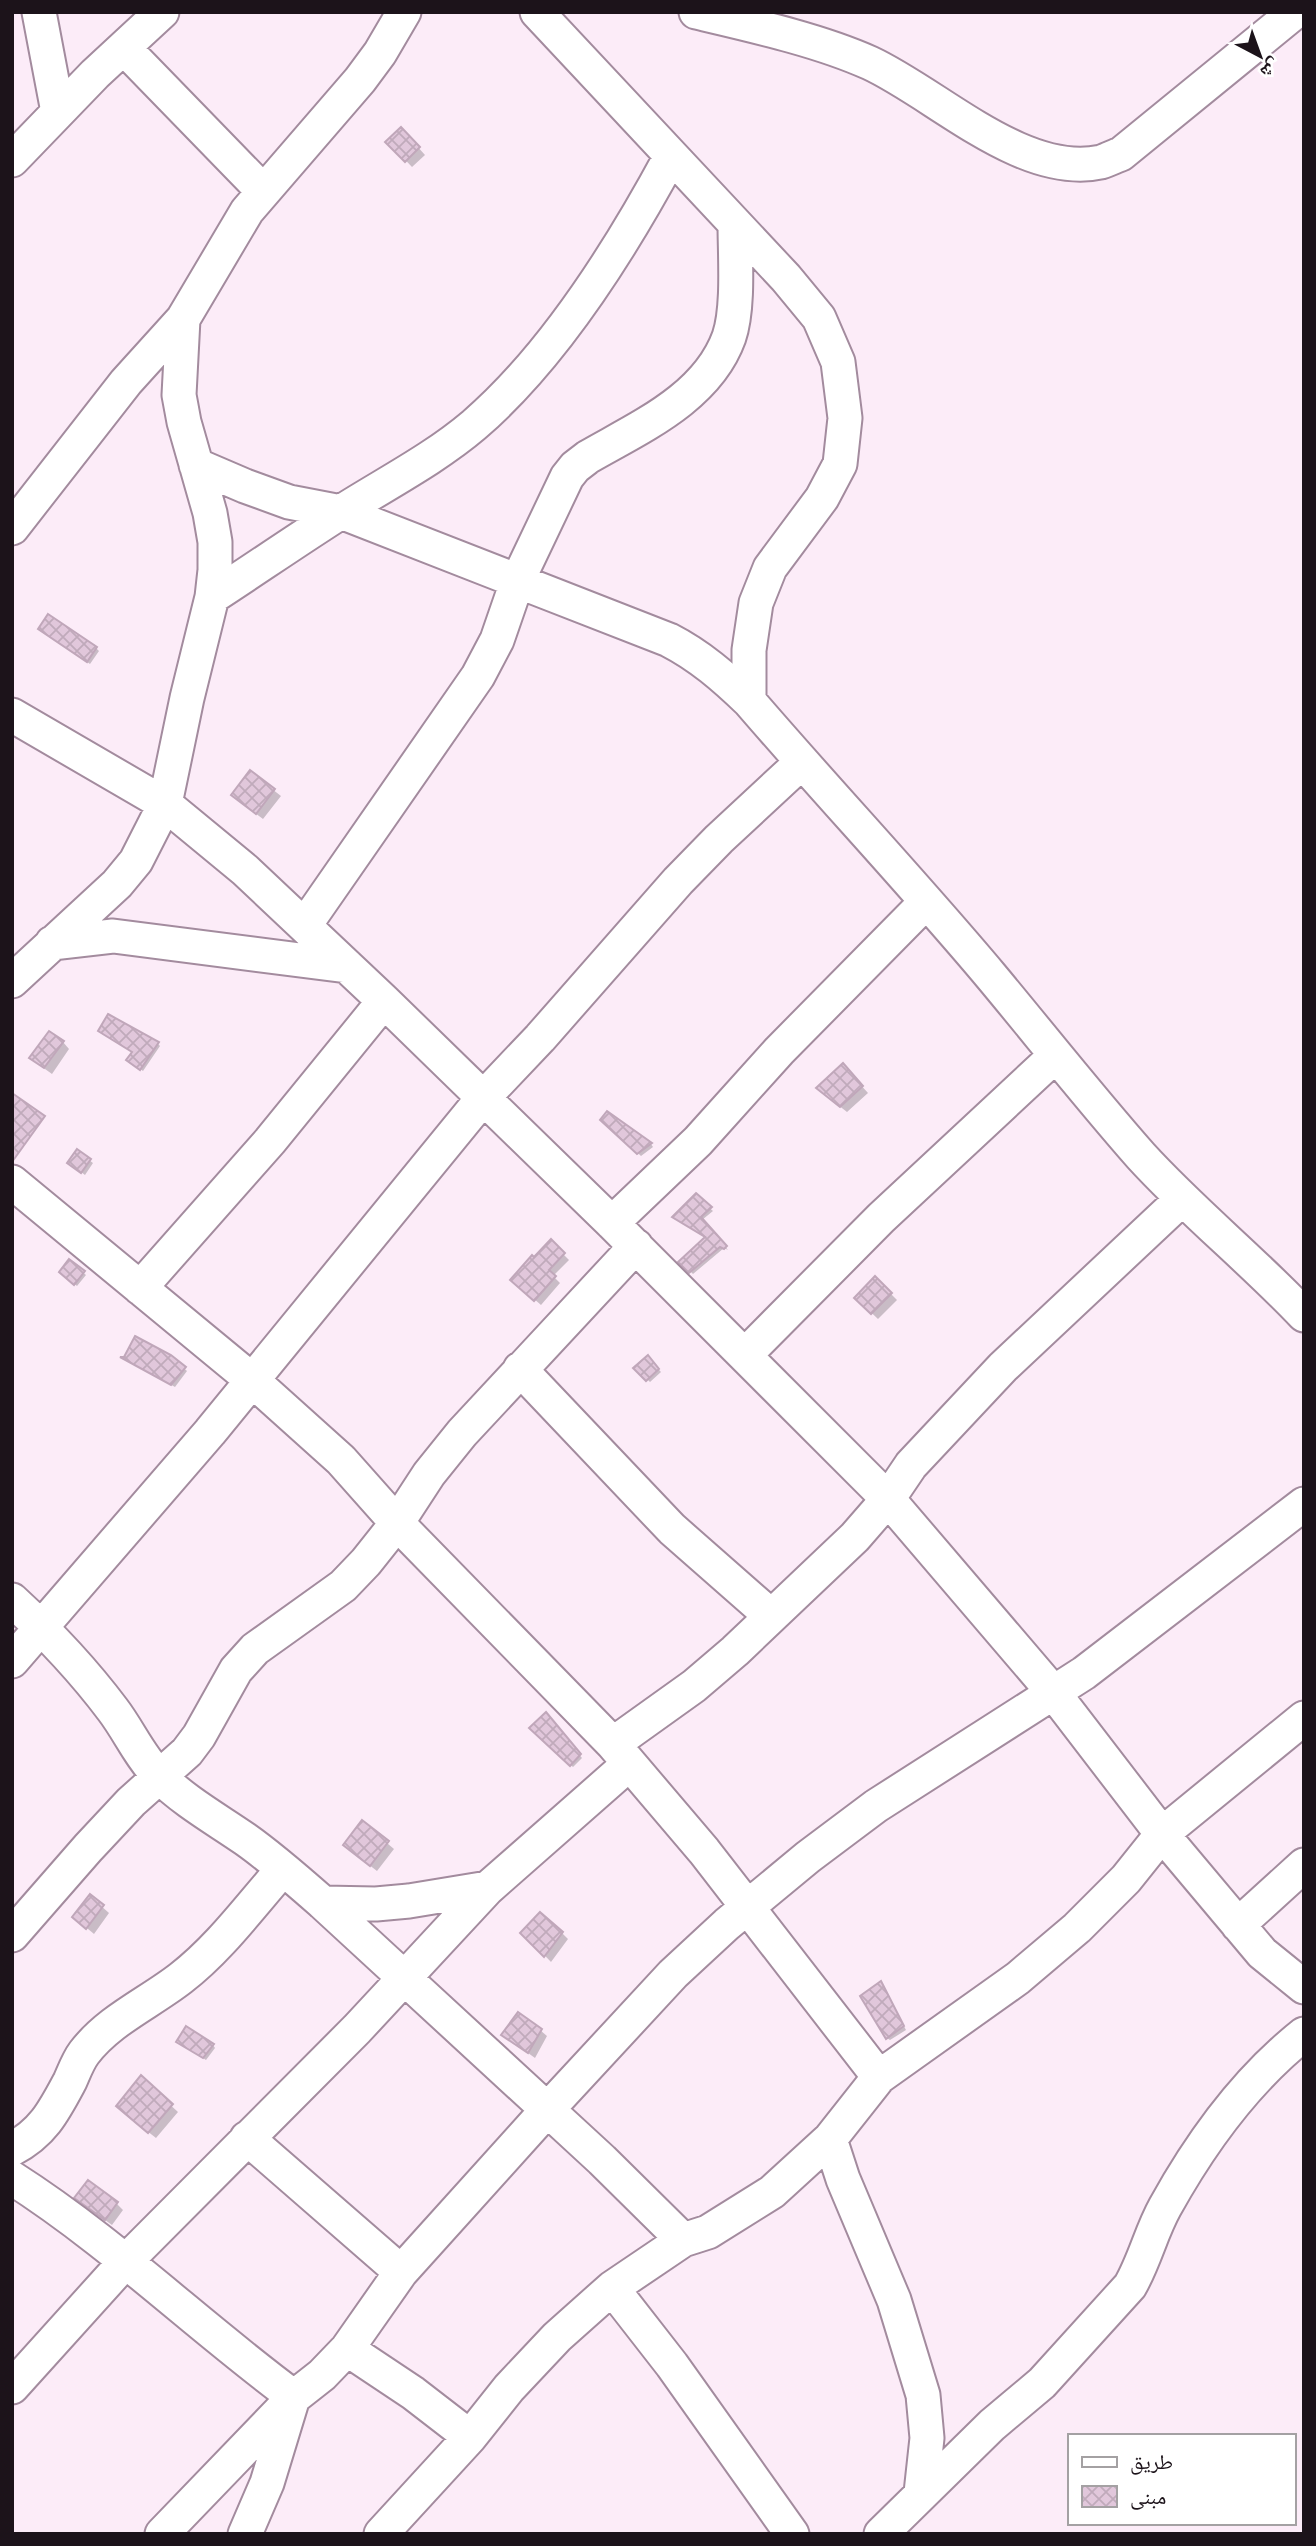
<svg xmlns="http://www.w3.org/2000/svg" width="1316" height="2546" font-family="'Alegreya Sans','Noto Naskh Arabic',sans-serif">
	<style>
		.shadow { fill: #0003 }
		.building { fill: url(#building-cross-hatch); stroke: #c0a7ba; stroke-width: 2 }
		.lines { fill: none; stroke-linecap: round; stroke-linejoin: round }
		.minor-casing { stroke: #a38b9e; stroke-width: 37 }
		.minor { stroke: #fff; stroke-width: 33 }
	</style>
	<defs>
		<pattern id="building-cross-hatch" width="8" height="8" patternUnits="userSpaceOnUse" patternTransform="scale(1.75)"><rect width="8" height="8" fill="#e1c7db"/><path d="M0 0l8 8M0 8l8-8" fill="none" stroke="#c0aabb"/></pattern>
	</defs>
	<rect width="100%" height="100%" fill="#fcecf8"/>
	<path class="shadow" d="M408,136l17,19 -13,12 -24,-25z
		M43,631l53,17 3,3 -9,13z
		M250,772l31,24 -18,23 -24,-18z
		M63,1042l6,7 -17,25 -14,-10z
		M158,1044l2,2 -17,25 -12,-9z
		M849,1072l19,21 -21,19 -23,-18z
		M608,1114l43,30 2,3 -12,9 -38,-36z
		M78,1152l15,11 -8,12 -13,-10z
		M696,1196l17,15 -11,9 26,30 -4,-2 -31,26 -12,-12 26,-24 -30,-18z
		M551,1242l18,18 -16,16 7,7 -19,22 -23,-20 16,-26z
		M70,1261l16,14 -9,11 -16,-14z
		M875,1278l22,22 -19,19 -22,-21z
		M170,1356l17,15 -12,16 -51,-29z
		M647,1357l14,15 -11,10 -14,-14z
		M546,1715l36,43 -9,9 -42,-39z
		M362,1822l32,27 -17,22 -26,-20z
		M91,1897l18,16 -15,21 -13,-11z
		M523,1933h39l6,6 -17,23z
		M881,1983l25,47 -16,10 -3,-2z
		M540,2030l7,6 -12,22 -32,-23z
		M181,2044l32,1 2,3 -9,12z
		M141,2078l37,34 -22,26 -32,-25z
		M83,2204h34l6,6 -11,15z"/>
	<path class="building" d="M401,127l19,20 -15,15 -20,-20z
		M48,614l49,33 -10,15 -49,-33z
		M250,770l25,19 -19,25 -25,-19z
		M108,1014l51,28 -19,28 -14,-10 6,-8 -34,-21z
		M49,1031l15,10 -20,27 -15,-10z
		M843,1063l20,23 -23,21 -24,-19z
		M12,1093l33,23 -33,46z
		M607,1111l45,32 -15,11 -37,-34z
		M77,1149l14,10 -10,14 -14,-10z
		M696,1193l16,14 -11,10 26,29 -3,3 -4,-2 -31,26 -11,-11 27,-25 -33,-20z
		M551,1239l14,14 -16,17 7,6 -22,25 -24,-21 22,-25 2,2z
		M69,1259l16,12 -11,14 -15,-13z
		M875,1276l17,17 -21,21 -17,-16z
		M135,1336l36,19 15,12 -15,18 -51,-28h4z
		M648,1355l11,14 -13,12 -13,-13z
		M546,1712l35,42 -11,12 -41,-38z
		M362,1820l27,21 -19,25 -27,-21z
		M90,1894l14,11 -18,24 -14,-12z
		M540,1912l23,20 -19,25 -24,-24z
		M881,1981l23,45 -18,13 -26,-43z
		M518,2012l24,17 -14,24 -27,-18z
		M186,2026l28,18 -11,14 -27,-16z
		M141,2075l32,29 -25,29 -32,-27z
		M88,2180l30,22 -13,18 -31,-22z"/>
	<g class="lines">
		<defs>
			<path id="minor" d="M39,12l19,100
				M537,12l249,266 33,40 19,44 7,56 -5,46 -18,34 -52,70 -14,35 -7,47v51
				M696,12c55,13 123,28 174,51 67,31 153,116 231,99 7,-2 14,-6 20,-8l174,-142
				M124,48l139,143
				M12,160l83,-86 67,-62
				M196,465l49,21 44,16 52,10 328,128c31,16 55,37 80,61 80,93 164,182 242,275 50,60 98,121 150,180 51,56 111,104 163,159
				M12,528l114,-146 57,-63 64,-108 113,-131 20,-27 24,-41
				M212,597c43,-28 85,-57 129,-85 44,-28 93,-53 133,-87 80,-69 147,-176 197,-269
				M12,715l153,89 80,66 139,131 228,222 276,276 165,193 109,142 100,119 42,34
				M305,925l173,-249 19,-36 20,-58 50,-105 8,-10 13,-10c52,-30 119,-59 141,-120 10,-29 6,-81 6,-113
				M52,943l61,-7 234,30
				M12,981l105,-97 19,-23 29,-57 22,-106 25,-101 3,-27v-28l-5,-29 -26,-91 -5,-27 4,-76
				M12,1182l240,198 89,80 56,63 216,221 91,107 175,226
				M612,1223l86,-82 81,-90 147,-149
				M140,1288l130,-147 114,-140
				M745,1355l136,-137 174,-162
				M520,1369l152,160 99,87
				M12,1600c37,34 71,70 101,110 16,21 27,47 46,66 25,25 57,43 86,63 27,19 53,42 78,64l279,257 81,80
				M12,1661l198,-229 273,-334 57,-60 138,-157 41,-42 83,-77
				M613,1744l81,-58 41,-35 120,-114 33,-38 23,-34 92,-98 179,-168
				M323,1903l53,1 33,-3 79,-13
				M1238,1925l66,-60
				M12,1935l76,-87 43,-46 56,-50 12,-16 37,-66 19,-21 88,-63 23,-24 31,-39 32,-49 33,-41 174,-187
				M247,2138l154,134
				M830,2139l13,40 51,121 29,95 4,43 -6,55
				M12,2149c31,-16 42,-38 58,-68 4,-9 8,-20 14,-28 25,-33 65,-50 97,-75 39,-30 70,-73 102,-109
				M12,2178c99,63 187,149 282,219l28,-22 25,-26 54,-77 146,-162 126,-136 54,-50 81,-67 68,-51 208,-133 220,-169
				M612,2288l60,77 120,169
				M347,2349l66,44 57,44
				M12,2387l112,-124 233,-234 131,-141 141,-124
				M162,2534l132,-137
				M245,2534l22,-51 25,-82
				M381,2534l89,-97 39,-49 48,-51 55,-49 71,-48 25,-8 64,-40 58,-53 49,-62 139,-99 59,-50 49,-49 36,-45 142,-116
				M881,2534l111,-109 50,-42 88,-97c15,-26 21,-54 35,-79 36,-65 81,-127 139,-173"/>
		</defs>
		<use href="#minor" class="minor-casing"/>
		<use href="#minor" class="minor"/>
	</g>
	<rect width="1316" height="2546" fill="none" stroke="#1c131a" stroke-width="28"/>
	<rect x="1068" y="2434" width="228" height="91" fill="#ffffff" stroke="#a4a1a3" stroke-width="2"/>
	<rect x="1082" y="2457" width="35" height="10" fill="#ffffff" stroke="#a4a1a3" stroke-width="2"/>
	<text x="1130" y="2469" font-size="21" fill="#1c131a">طريق</text>
	<rect x="1082" y="2486" width="35" height="21" fill="url(#building-cross-hatch)" stroke="#a4a1a3" stroke-width="2"/>
	<text x="1130" y="2504" font-size="21" fill="#1c131a">مبنى</text>
	<g transform="translate(1260 56) rotate(139)" stroke="#ffffff" stroke-width="5" paint-order="stroke">
	<path d="M0-5L12 26L0 18L-12 26Z" fill="#1c131a"/>
	<text y="-10" font-size="19" font-weight="bold" text-anchor="middle" fill="#1c131a">ش</text>
	</g>
</svg>
